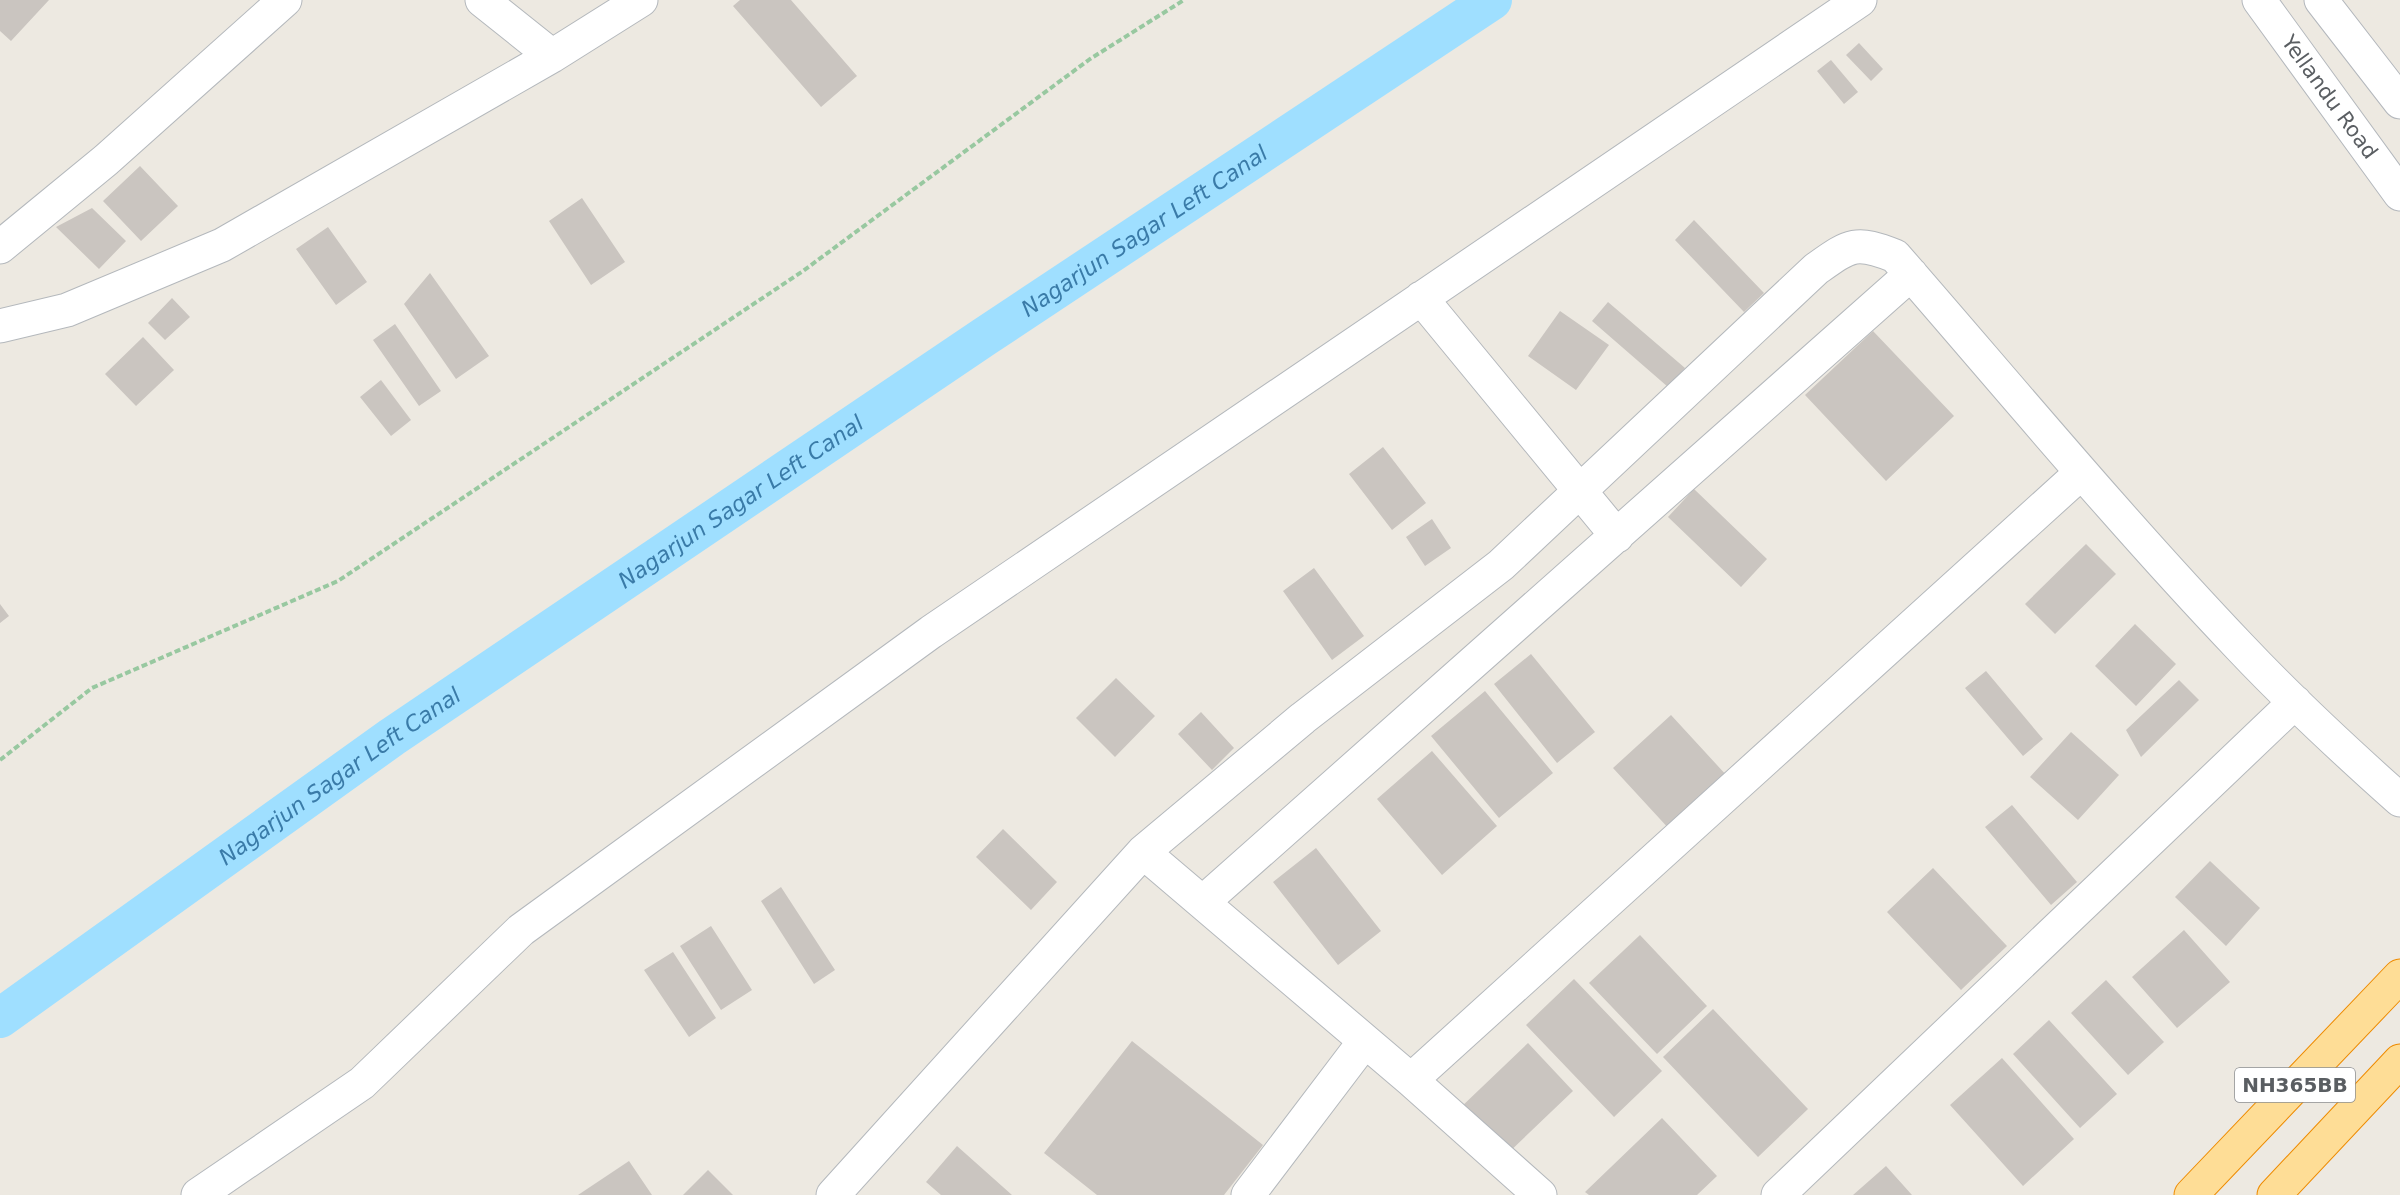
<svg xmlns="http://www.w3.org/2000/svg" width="2400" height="1195" font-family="'DejaVu Sans',sans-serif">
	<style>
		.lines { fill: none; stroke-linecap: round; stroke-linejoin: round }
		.canal { stroke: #9fdfff; stroke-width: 40 }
		.building { fill: #cac5c0 }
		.minor-casing { stroke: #b4b8bc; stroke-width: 35 }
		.secondary-casing { stroke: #b3b7bc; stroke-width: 35 }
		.trunk-casing { stroke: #ee8b00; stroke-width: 35 }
		.path { stroke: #98c8a0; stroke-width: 4; stroke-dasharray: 6 3; stroke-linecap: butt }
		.minor { stroke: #fff; stroke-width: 33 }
		.secondary { stroke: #fff; stroke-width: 33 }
		.trunk { stroke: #fedd96; stroke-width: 33 }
		.labels { text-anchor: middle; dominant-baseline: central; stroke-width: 5; stroke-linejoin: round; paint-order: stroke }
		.shield { fill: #fff; stroke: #8c8e91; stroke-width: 1.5 }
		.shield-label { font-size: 20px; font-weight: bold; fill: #5a5e62 }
		.street-label { font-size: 21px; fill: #5a5e62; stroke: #fff }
		.water-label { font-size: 22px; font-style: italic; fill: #3a7ba8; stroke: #fff }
	</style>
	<rect width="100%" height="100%" fill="#ede9e1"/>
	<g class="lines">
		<path class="canal" id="s1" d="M0,1018l392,-281 592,-400 508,-337"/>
	</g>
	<path class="building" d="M0,0h49l-38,41 -11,-10z
		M740,0h51l66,76 -36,31 -88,-101z
		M1859,43l24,26 -12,12 -25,-26z
		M1831,60l27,32 -14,12 -27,-33z
		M140,166l38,40 -37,35 -38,-40z
		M582,198l43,64 -34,23 -42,-64z
		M92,208l34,33 -27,28 -43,-42z
		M1694,220l70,73 -20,19 -69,-72z
		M328,227l39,55 -31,23 -40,-56z
		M430,273l59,83 -33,23 -52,-75z
		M172,298l18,19 -25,23 -17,-17z
		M1608,302l77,66 -17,19 -76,-66z
		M1560,311l49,34 -33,45 -48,-34z
		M395,324l46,67 -22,15 -46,-66z
		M1873,331l81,85 -68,65 -81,-86z
		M143,337l31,33 -38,36 -31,-32z
		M381,380l30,40 -20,16 -31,-39z
		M1383,447l43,56 -34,27 -43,-56z
		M1694,489l73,70 -26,28 -73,-70z
		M1432,519l19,29 -26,18 -19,-29z
		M2086,544l30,30 -61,60 -30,-30z
		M1314,568l50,68 -32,24 -49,-69z
		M0,604l9,12 -9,7z
		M2135,624l41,40 -40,42 -41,-40z
		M1531,654l64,78 -38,31 -63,-79z
		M1986,671l57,68 -20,17 -58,-68z
		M1116,678l39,38 -40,41 -39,-39z
		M2179,680l20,20 -58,57 -15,-27z
		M1485,691l68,82 -54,45 -68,-82z
		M1201,712l33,36 -22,22 -34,-36z
		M1671,715l57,62 -57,54 -58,-63z
		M2071,732l48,43 -41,45 -48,-43z
		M1432,751l65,75 -55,49 -65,-76z
		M2012,805l65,77 -26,23 -66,-78z
		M1003,829l54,53 -26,28 -55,-53z
		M1316,848l65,83 -43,34 -65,-83z
		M2210,861l50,47 -34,38 -51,-49z
		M1933,868l74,78 -46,44 -74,-78z
		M781,887l54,83 -21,14 -53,-83z
		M711,926l41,64 -31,20 -41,-64z
		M2184,930l46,52 -53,46 -45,-51z
		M1640,935l67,71 -50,48 -68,-71z
		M673,952l43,66 -27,19 -45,-67z
		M1574,979l88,92 -48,46 -88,-92z
		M2106,980l58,62 -36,33 -57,-62z
		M1713,1009l95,100 -50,48 -95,-100z
		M2049,1020l68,74 -37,34 -67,-74z
		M1132,1041l131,104 -39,50h-127l-53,-42z
		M1528,1043l45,48 -68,65 -46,-47z
		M2002,1058l72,81 -51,47 -73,-81z
		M1662,1118l55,58 -20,19h-108l-4,-3z
		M957,1146l55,49h-71l-15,-13z
		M629,1161l23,34h-74z
		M1886,1166l26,29h-59z
		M708,1170l25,25h-50z"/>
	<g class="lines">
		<defs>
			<path id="minor" d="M482,0l70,56
				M0,247l106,-87 179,-160
				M1421,298l196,238
				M0,326l67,-16 155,-65 330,-189 89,-56
				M1203,902l708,-628
				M1411,1080l670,-607
				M198,1195l164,-112 159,-153 410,-298 929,-632
				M833,1195l310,-343
				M1248,1195l116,-153
				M1540,1195l-129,-115 -268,-228 160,-134 198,-153 315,-296c34,-24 39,-29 79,-13 114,131 225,265 345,391 50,53 105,104 160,153
				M1778,1195l517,-493"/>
			<g id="secondary">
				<path id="s2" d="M2259,0l141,194"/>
				<path d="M2321,0l79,102"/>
			</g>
			<path id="trunk" d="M2191,1195l209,-219
				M2274,1195l126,-134"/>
		</defs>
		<use href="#minor" class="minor-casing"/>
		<use href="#secondary" class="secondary-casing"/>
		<use href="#trunk" class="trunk-casing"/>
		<path class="path" d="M0,760l92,-72 246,-107 465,-310 287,-212 94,-59"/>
		<use href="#minor" class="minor"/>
		<use href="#secondary" class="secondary"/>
		<use href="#trunk" class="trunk"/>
	</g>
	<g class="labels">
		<rect class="shield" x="2235" y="1068" width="120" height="34" rx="4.5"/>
		<g class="shield-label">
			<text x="2295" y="1085">NH365BB</text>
		</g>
		<g class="street-label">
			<text stroke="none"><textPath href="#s2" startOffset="120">Yellandu Road</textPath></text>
		</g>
		<g class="water-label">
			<text stroke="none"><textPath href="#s1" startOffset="1389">Nagarjun Sagar Left Canal</textPath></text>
			<text stroke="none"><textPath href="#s1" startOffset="903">Nagarjun Sagar Left Canal</textPath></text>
			<text stroke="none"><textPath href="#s1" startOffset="417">Nagarjun Sagar Left Canal</textPath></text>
		</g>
	</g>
</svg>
